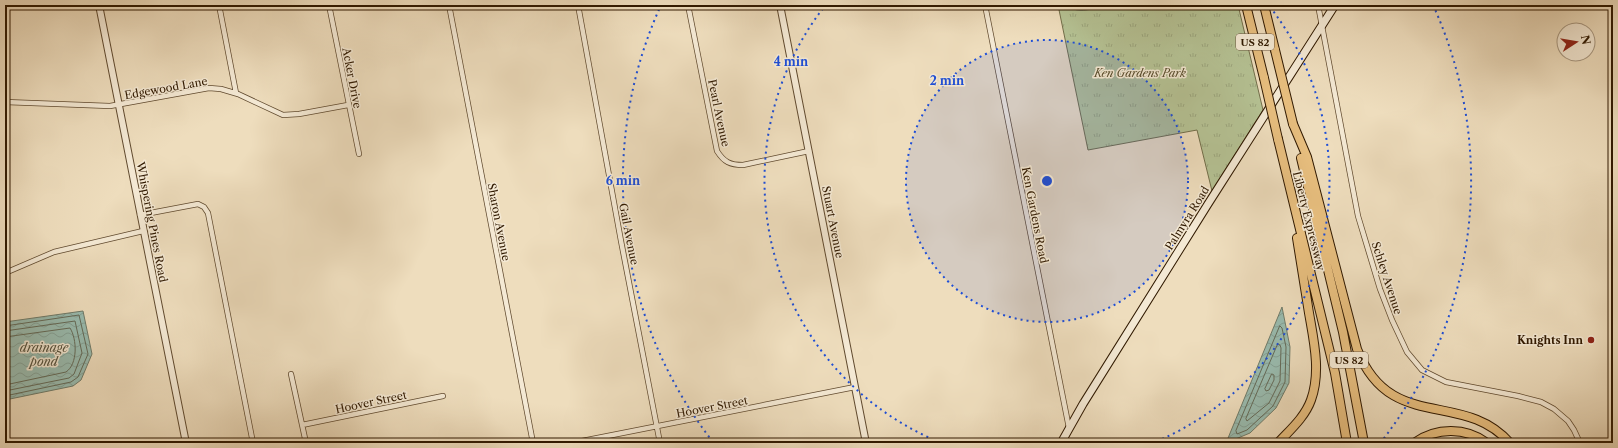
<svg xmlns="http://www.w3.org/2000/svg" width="1618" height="448" font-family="'Libre Caslon Text',serif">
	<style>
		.park { fill: url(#park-tufts); stroke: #726e4a }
		.water { fill: url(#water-waves); stroke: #6f7b6a }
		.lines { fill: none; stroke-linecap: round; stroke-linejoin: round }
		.shore { stroke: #646a58; stroke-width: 1 }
		.minor-casing { stroke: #604a2f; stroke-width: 6 }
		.tertiary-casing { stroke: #604a2f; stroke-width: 8 }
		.secondary-casing { stroke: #301900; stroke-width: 9 }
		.motorway-casing { stroke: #301900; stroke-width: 10 }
		.minor { stroke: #f4e9d4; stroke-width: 4.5 }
		.tertiary { stroke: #f4e9d4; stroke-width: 6 }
		.secondary { stroke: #f4e9d4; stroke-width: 7 }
		.motorway { stroke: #e7be7e; stroke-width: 8 }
		.motorway-bridge-casing { stroke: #301900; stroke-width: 10; stroke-linecap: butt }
		.motorway-bridge { stroke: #e7be7e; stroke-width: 8 }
		.ring { fill: none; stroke: #1d4ed8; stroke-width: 2; stroke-dasharray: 2 4 }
		.poi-dot { fill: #8f2418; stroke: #f4e9d4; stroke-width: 1.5 }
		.labels { text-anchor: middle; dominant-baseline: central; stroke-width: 3; stroke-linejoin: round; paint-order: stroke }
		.shield { fill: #f4e9d4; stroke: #6b5740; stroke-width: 1 }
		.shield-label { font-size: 10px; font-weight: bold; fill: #301900 }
		.park-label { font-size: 11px; font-style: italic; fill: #584c2c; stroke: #f4e9d4 }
		.street-label { font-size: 11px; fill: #301900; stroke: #f4e9d4 }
		.poi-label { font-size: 11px; font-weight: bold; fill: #301900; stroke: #f4e9d4; text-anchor: end }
		.water-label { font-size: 12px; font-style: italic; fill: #55523e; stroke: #f4e9d4 }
		.centre { fill: #1d4ed8; stroke: #f4e9d4; stroke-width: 2 }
		.ring-label { font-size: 12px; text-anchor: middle; font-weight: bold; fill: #1d4ed8; stroke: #f4e9d4; stroke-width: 3; stroke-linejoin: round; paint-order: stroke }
	</style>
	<defs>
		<pattern id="park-tufts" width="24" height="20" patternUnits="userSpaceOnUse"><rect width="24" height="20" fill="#b5c294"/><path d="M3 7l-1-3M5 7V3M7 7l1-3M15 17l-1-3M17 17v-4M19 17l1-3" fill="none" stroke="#9ca67e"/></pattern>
		<pattern id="water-waves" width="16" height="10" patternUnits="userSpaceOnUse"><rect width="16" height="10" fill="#99bcb0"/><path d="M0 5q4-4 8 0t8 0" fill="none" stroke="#84a196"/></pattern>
	</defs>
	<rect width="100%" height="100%" fill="#eeddbd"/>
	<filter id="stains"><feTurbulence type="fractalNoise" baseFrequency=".005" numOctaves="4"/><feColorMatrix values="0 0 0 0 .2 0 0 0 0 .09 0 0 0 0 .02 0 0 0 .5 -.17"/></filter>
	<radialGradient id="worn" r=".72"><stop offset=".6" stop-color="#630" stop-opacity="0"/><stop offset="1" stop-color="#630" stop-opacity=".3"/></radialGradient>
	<path class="park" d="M1058,5h180l25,105 -51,81 -15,-61 -109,20z"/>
	<path class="water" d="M1067,5h41c-13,3 -31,10 -41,0z
		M1282,307l8,40 -1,36 -13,25 -26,25 -24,10z
		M83,311l9,43 -11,26 -8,6 -68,14v-78z"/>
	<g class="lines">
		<path class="shore" d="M5,326l74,-11 9,39 -10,23 -7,5 -66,14
			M1280,326l2,2 4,19 -1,35 -12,24 -26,24 -10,4 -1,-3z
			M5,331l70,-10 7,32 -8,21 -5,4 -64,13
			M5,337l65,-9c7,11 8,36 -4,44l-61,13
			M1278,344l2,1 1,3 -1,33 -11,22 -22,18 -1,-2z
			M1272,374l2,1v5l-5,10 -3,1 -1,-2z"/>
		<defs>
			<path id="minor" d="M219,5l17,88
				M329,5l30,149
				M449,5l84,438
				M578,5l43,236 39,202
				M688,5l29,146c7,11 13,14 26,14l66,-14
				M985,5l84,423
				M1318,5l40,211 22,73 12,31 15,32 15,18 24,12 72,14 23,6 13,7 14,12 6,9 6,13
				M5,102l105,4 99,-18 12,1 17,5 45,21 16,-1 49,-9
				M140,215l58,-11 6,3 4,6 45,230
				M5,273l49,-21 89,-21
				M291,374l15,69
				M302,425l141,-29
				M572,443l283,-56"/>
			<path id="tertiary" d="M99,5l87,438
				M780,5l86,438"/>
			<path id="secondary" d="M1061,443l22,-39 125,-200 127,-199"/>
			<path id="motorway" d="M1246,5l18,73
				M1264,5l11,45
				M1293,124l14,33 50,192c33,85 106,40 153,94
				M1278,139l57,234 12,70
				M1301,158l42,174 21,111
				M1278,443c12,-13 27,-26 33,-43 10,-28 3,-58 -2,-87 -4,-25 -8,-50 -12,-75
				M1414,443c22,-16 52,-16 73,0"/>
		</defs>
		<use href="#minor" class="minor-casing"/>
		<use href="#tertiary" class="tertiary-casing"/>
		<use href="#secondary" class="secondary-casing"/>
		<use href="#motorway" class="motorway-casing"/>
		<use href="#minor" class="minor"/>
		<use href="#tertiary" class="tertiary"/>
		<use href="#secondary" class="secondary"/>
		<use href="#motorway" class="motorway"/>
		<defs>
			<path id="motorway-bridge" d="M1275,50l18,74
				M1264,78l14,61"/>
		</defs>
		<use href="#motorway-bridge" class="motorway-bridge-casing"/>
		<use href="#motorway-bridge" class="motorway-bridge"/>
	</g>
	<circle cx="1047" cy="181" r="141" fill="#1d4ed8" fill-opacity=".12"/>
	<g class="ring">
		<circle cx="1047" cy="181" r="141"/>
		<path d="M939 442A283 283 0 0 1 824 7M1270 7A283 283 0 0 1 1155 442"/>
		<path d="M713 442A424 424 0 0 1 661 5M1433 5A424 424 0 0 1 1381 442"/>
	</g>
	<circle class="poi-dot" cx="1591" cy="340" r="4"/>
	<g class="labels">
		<g class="shield">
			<rect x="1236" y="34" width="38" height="16" rx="3"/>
			<rect x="1330" y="352" width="38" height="16" rx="3"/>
		</g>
		<g class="shield-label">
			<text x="1255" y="42">US 82</text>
			<text x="1349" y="360">US 82</text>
		</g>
		<g class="park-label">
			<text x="1140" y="73">Ken Gardens Park</text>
		</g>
		<g class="street-label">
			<text transform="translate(352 78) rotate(79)">Acker Drive</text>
			<text transform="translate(166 88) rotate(-10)">Edgewood Lane</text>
			<text transform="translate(719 113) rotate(78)">Pearl Avenue</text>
			<text transform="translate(1035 215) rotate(79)">Ken Gardens Road</text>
			<text transform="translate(1187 218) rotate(-58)">Palmyra Road</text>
			<text transform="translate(1309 221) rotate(76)">Liberty Expressway</text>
			<text transform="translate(152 222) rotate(79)">Whispering Pines Road</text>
			<text transform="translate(499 222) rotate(79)">Sharon Avenue</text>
			<text transform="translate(833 222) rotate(79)">Stuart Avenue</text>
			<text transform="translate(629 234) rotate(79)">Gail Avenue</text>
			<text transform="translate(1387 278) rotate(72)">Schley Avenue</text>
			<text transform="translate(371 402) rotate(-12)">Hoover Street</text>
			<text transform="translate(712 407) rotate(-11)">Hoover Street</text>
		</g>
		<g class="poi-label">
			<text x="1583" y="340">Knights Inn</text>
		</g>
		<g class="water-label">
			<text x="44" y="347">drainage<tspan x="44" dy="14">pond</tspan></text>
		</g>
	</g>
	<circle cx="1047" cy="181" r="6" class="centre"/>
	<g class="ring-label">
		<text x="791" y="66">4 min</text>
		<text x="947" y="85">2 min</text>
		<text x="623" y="185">6 min</text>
	</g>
	<rect width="1618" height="448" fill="none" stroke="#eeddbd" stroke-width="20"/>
	<rect x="6" y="6" width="1606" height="436" fill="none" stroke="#301900" stroke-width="2"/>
	<rect x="10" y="10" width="1598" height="428" fill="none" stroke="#301900"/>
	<g transform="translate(1576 42) rotate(78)"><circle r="19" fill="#f4e9d4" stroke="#a6967f"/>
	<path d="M0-3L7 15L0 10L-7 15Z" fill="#8f2418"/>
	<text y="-6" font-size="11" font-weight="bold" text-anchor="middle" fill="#301900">N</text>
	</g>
	<rect width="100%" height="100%" filter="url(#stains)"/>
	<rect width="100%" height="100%" fill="url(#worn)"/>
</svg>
